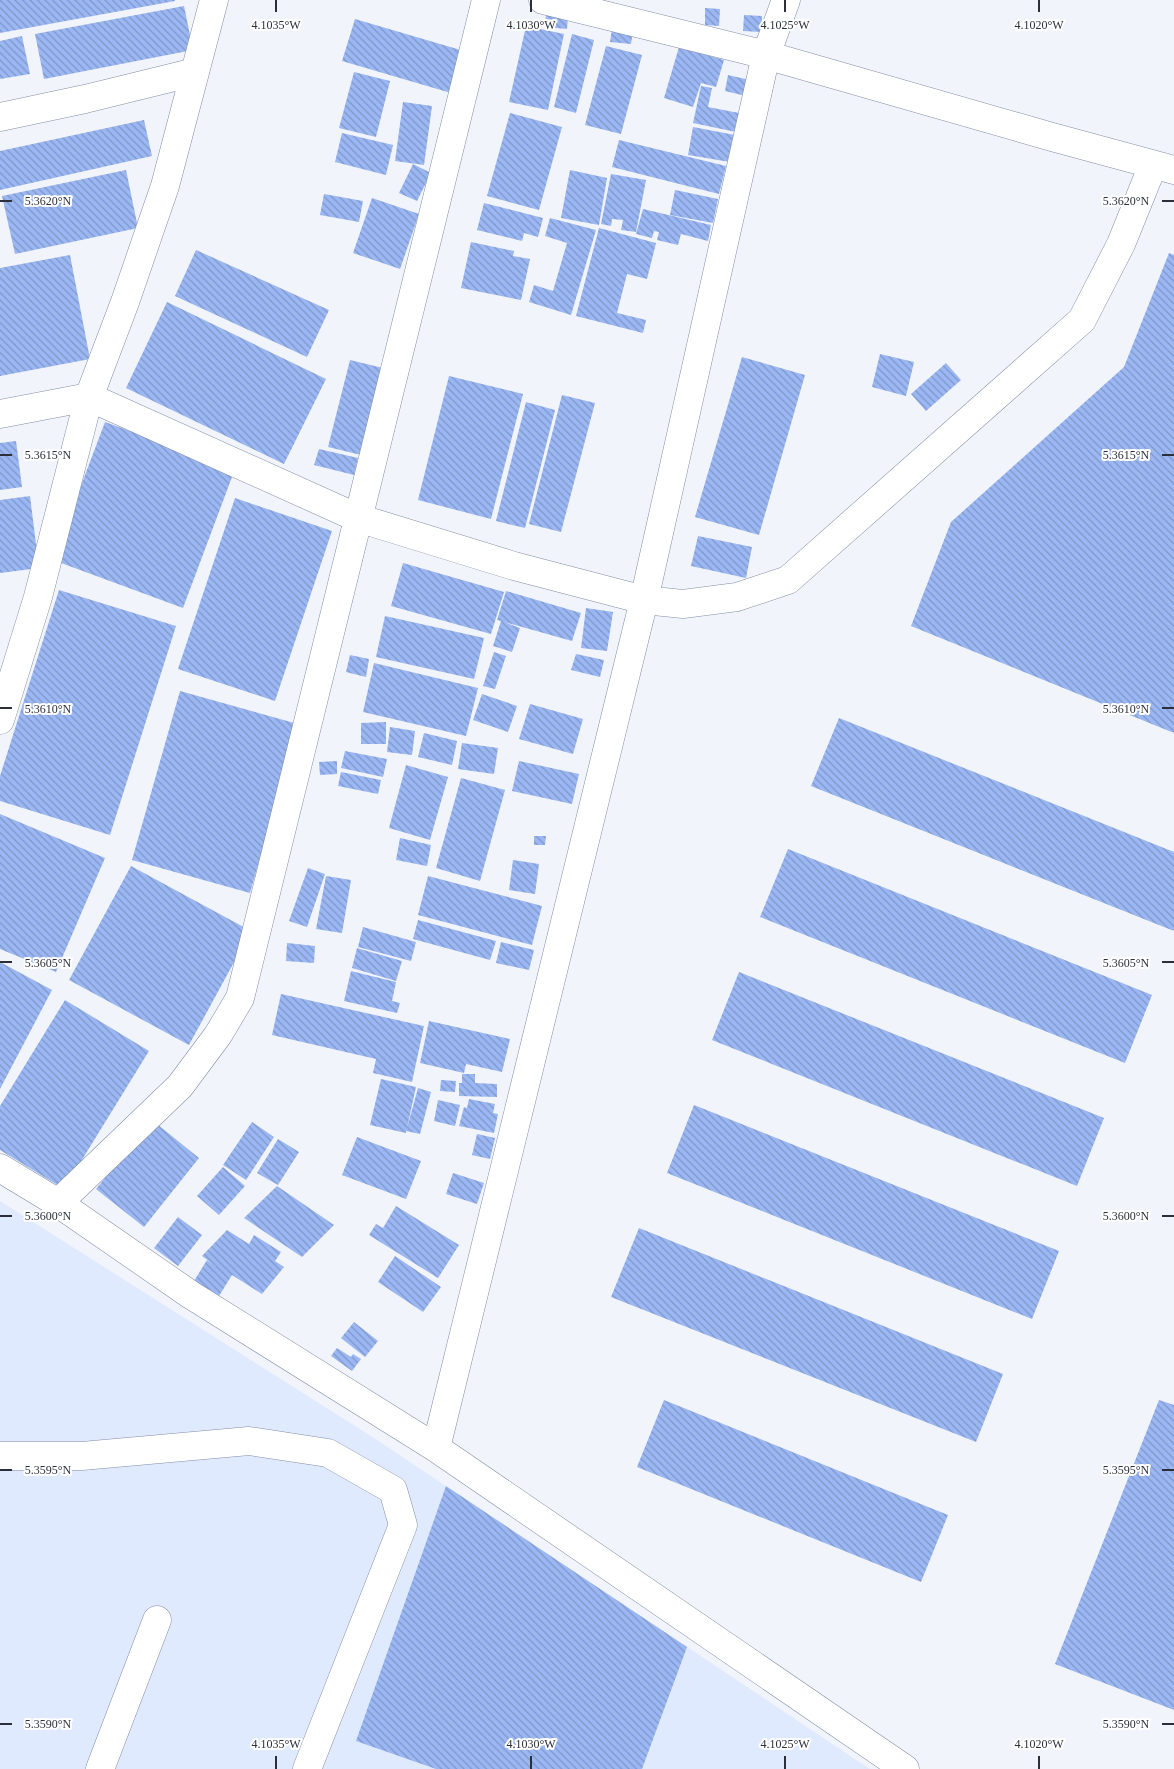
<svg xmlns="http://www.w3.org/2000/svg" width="1174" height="1769" font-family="Georgia,serif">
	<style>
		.built { fill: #e0eaff }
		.building { fill: url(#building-back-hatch) }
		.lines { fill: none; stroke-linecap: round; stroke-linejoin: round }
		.minor-casing { stroke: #828ea7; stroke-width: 29 }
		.minor { stroke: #fff; stroke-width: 28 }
		.ticks { fill: none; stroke: #2a2f39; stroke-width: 2 }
		.ticks-label { font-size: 12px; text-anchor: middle; fill: #2a2f39; stroke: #fff; stroke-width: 4; stroke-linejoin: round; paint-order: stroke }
	</style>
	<defs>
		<pattern id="building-back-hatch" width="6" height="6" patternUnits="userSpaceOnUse" patternTransform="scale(1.25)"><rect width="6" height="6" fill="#9bb8f4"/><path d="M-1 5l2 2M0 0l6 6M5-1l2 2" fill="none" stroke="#7f96c7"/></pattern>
	</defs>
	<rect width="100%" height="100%" fill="#f1f4fa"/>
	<path class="built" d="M0,1201l374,237 496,331h-870z"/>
	<path class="building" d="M0,0h175v1l-175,32z
		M184,6l9,44 -149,29 -9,-45z
		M705,8l15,1 -1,17 -14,-1z
		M546,15l22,2 -1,12 -22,-2z
		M744,15l18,1 -1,16 -18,-1z
		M355,19l109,32 -13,42 -109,-32z
		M526,26l38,8 -16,76 -39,-8z
		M612,29l21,2 -2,13 -21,-2z
		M572,34l22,6 -18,73 -22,-6z
		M22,36l8,38 -30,5v-38z
		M606,46l36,9 -21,79 -36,-9z
		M679,47l45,13 -8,27 -15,-4 -8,24 -29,-9z
		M354,72l36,9 -14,56 -37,-9z
		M728,75l22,5 -4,16 -21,-5z
		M701,86l11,2 -4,19 31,6 -3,19 -43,-9z
		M403,102l29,4 -8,59 -29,-4z
		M510,113l52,14 -23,83 -52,-14z
		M144,120l8,36 -152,34v-39z
		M693,127l42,8 -5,27 -42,-7z
		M342,133l51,12 -7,30 -51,-13z
		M619,140l107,26 -7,28 -107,-27z
		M413,164l18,9 -14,28 -18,-8z
		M126,170l12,58 -123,26 -13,-58z
		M570,170l37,8 -8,47 -38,-7z
		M611,174l35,6 -10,52 -15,-2 2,-10 -11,-1 -1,7 -10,-2z
		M675,190l43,9 -5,24 -43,-8z
		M324,194l39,7 -4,21 -39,-7z
		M372,198l47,16 -19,55 -47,-16z
		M484,203l59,15 -5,19 -14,-4 -2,8 -45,-11z
		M643,209l68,16 -3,16 -27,-7 -3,11 -21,-5 2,-8 -5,-1 -2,7 -16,-4z
		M550,218l46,12 -25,85 -42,-13 5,-17 19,6 14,-48 -22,-7z
		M599,228l57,15 -9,36 -20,-5 -10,39 29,7 -3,13 -67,-17z
		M471,242l43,9 -1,5 17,3 -9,41 -60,-12z
		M196,250l133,60 -22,47 -132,-61z
		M1169,253l5,2v478l-263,-107 40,-104 173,-155z
		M70,255l20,104 -90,17v-108z
		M167,302l159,77 -42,85 -158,-76z
		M880,354l34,8 -8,34 -34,-9z
		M742,357l63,18 -46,160 -64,-18z
		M350,360l33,8 -22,87 -33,-8z
		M946,363l15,17 -35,31 -15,-17z
		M449,376l74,18 -32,125 -73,-19z
		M562,395l33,8 -34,129 -32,-8z
		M526,402l29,8 -30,118 -29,-7z
		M105,422l130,47 -52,139 -130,-48z
		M16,441l6,46 -22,3v-47z
		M319,449l39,9 -4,17 -40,-10z
		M30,496l9,72 -39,5v-73z
		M235,498l97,33 -57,170 -97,-32z
		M698,536l54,11 -6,31 -55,-12z
		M403,563l101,29 -13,42 -100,-28z
		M59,590l117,36 -66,209 -110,-34v-25z
		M506,591l75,22 -9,28 -68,-19 16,6 -8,24 -19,-6 8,-25 -4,-1z
		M586,608l27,4 -6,39 -26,-3z
		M385,616l99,22 -10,41 -98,-22z
		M494,652l12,4 -11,33 -12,-3z
		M576,654l28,6 -4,17 -29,-7z
		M350,655l19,4 -3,18 -20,-5z
		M374,663l104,25 -12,48 -103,-24z
		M180,691l118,33 -48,169 -118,-33z
		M482,694l35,12 -9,26 -35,-12z
		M530,704l53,15 -10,35 -54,-15z
		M839,718l335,134v79l-363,-145z
		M386,722v22h-25v-21z
		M390,727l25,4 -3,24 -25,-3z
		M424,733l33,8 -5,24 -34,-8z
		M462,743l36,5 -4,26 -36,-5z
		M345,751l42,8 -4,18 -42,-9z
		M337,761v13l-17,1 -1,-13z
		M519,761l60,13 -7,30 -60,-13z
		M406,765l42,12 -18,63 -41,-12z
		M341,772l40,8 -3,14 -40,-8z
		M461,778l44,12 -25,91 -44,-13z
		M0,814l105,44 -49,114 -56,-23z
		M534,836h12l-1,9h-11z
		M400,838l31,7 -4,21 -31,-6z
		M788,849l364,146 -27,68 -365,-146z
		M513,860l26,4 -4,30 -26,-4z
		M131,866l120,65 -62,114 -120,-65z
		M308,868l17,6 -18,53 -18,-6z
		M326,876l25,4 -9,53 -26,-4z
		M428,876l114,30 -10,39 -114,-30z
		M418,920l78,21 -6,19 -77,-21z
		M363,927l53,15 -5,19 -53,-14z
		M501,942l33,8 -5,20 -33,-7z
		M287,943l28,3 -1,17 -28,-2z
		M357,948l45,13 -6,20 -44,-13z
		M0,962l52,28 -52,99z
		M351,971l45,11 -4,19 8,2 -3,10 -53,-12z
		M739,972l365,146 -27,68 -365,-146z
		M281,994l143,32 -12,56 -39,-9 3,-14 -104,-24z
		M65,1000l84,51 -85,138 -64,-39v-44z
		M429,1021l81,18 -8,33 -36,-8 -2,9 -44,-10z
		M462,1074h13v9l22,1v13l-38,-1v-13h3z
		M381,1079l35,8 -9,41 11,-40 13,4 -11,42 -14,-3v2l-36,-8z
		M441,1080l15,1 -1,11 -15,-1z
		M469,1099l26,5 -2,9 5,1 -4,19 -35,-7 5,-19 3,1z
		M438,1100l22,5 -5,21 -21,-5z
		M694,1105l365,146 -27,68 -365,-146z
		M152,1120l47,38 -55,69 -48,-38z
		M252,1122l22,15 -28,43 -23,-15z
		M477,1134l18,4 -5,21 -18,-4z
		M357,1137l64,24 -15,38 -64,-24z
		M278,1139l21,13 -21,33 -21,-12z
		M223,1167l22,19 -26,29 -22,-19z
		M453,1173l31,10 -7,21 -31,-10z
		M277,1186l57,39 -32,32 -58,-39z
		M396,1206l63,39 -21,33 -69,-43 7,-11 7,4z
		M178,1217l24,18 -24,31 -24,-18z
		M639,1228l364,146 -27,68 -365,-145z
		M227,1230l22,14 5,-9 27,17 -6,9 9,6 -22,27 -30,-19 -13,21 -25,-15 13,-21 9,6 -14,-10z
		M395,1256l46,31 -18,25 -45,-30z
		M354,1322l24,19 -13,16 -24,-19z
		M337,1348l14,9 2,-3 8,5 -9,12 -21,-15z
		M664,1400l284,115 -27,67 -284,-115z
		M1159,1400l15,5v305l-119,-46z
		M446,1486l241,161 -45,122h-206l-80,-28z"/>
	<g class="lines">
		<defs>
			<path id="minor" d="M543,0l223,55 286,82 122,33
				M0,117l85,-18 110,-27
				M0,414l89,-17 269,121 156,48 130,34 39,4 54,-7 51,-17 294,-260 39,-76 32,-79
				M0,720l38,-123 51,-200 36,-95 40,-116 49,-186
				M0,1168l58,35 133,92 245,153 469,321
				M58,1203l122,-117 38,-51 22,-37 246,-998
				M436,1448l208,-848 122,-545 20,-55
				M0,1456h82l167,-15 79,12 65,37 10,35 -96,244
				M100,1769l57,-149"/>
		</defs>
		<use href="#minor" class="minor-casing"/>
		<use href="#minor" class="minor"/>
	</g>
	<path class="ticks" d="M276,0v12M531,0v12M785,0v12M1039,0v12M0,201h12M1162,201h12M0,455h12M1162,455h12M0,708h12M1162,708h12M0,962h12M1162,962h12M0,1216h12M1162,1216h12M0,1470h12M1162,1470h12M0,1724h12M1162,1724h12M276,1756v13M531,1756v13M785,1756v13M1039,1756v13"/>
	<g class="ticks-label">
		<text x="276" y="29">4.1035°W</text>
		<text x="531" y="29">4.1030°W</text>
		<text x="785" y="29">4.1025°W</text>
		<text x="1039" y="29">4.1020°W</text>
		<text x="48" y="205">5.3620°N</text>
		<text x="1126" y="205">5.3620°N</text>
		<text x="48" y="459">5.3615°N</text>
		<text x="1126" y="459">5.3615°N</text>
		<text x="48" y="713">5.3610°N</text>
		<text x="1126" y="713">5.3610°N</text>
		<text x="48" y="967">5.3605°N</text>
		<text x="1126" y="967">5.3605°N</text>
		<text x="48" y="1220">5.3600°N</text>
		<text x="1126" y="1220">5.3600°N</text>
		<text x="48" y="1474">5.3595°N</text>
		<text x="1126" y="1474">5.3595°N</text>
		<text x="48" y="1728">5.3590°N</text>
		<text x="1126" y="1728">5.3590°N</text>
		<text x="276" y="1748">4.1035°W</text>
		<text x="531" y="1748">4.1030°W</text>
		<text x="785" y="1748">4.1025°W</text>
		<text x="1039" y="1748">4.1020°W</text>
	</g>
</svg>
